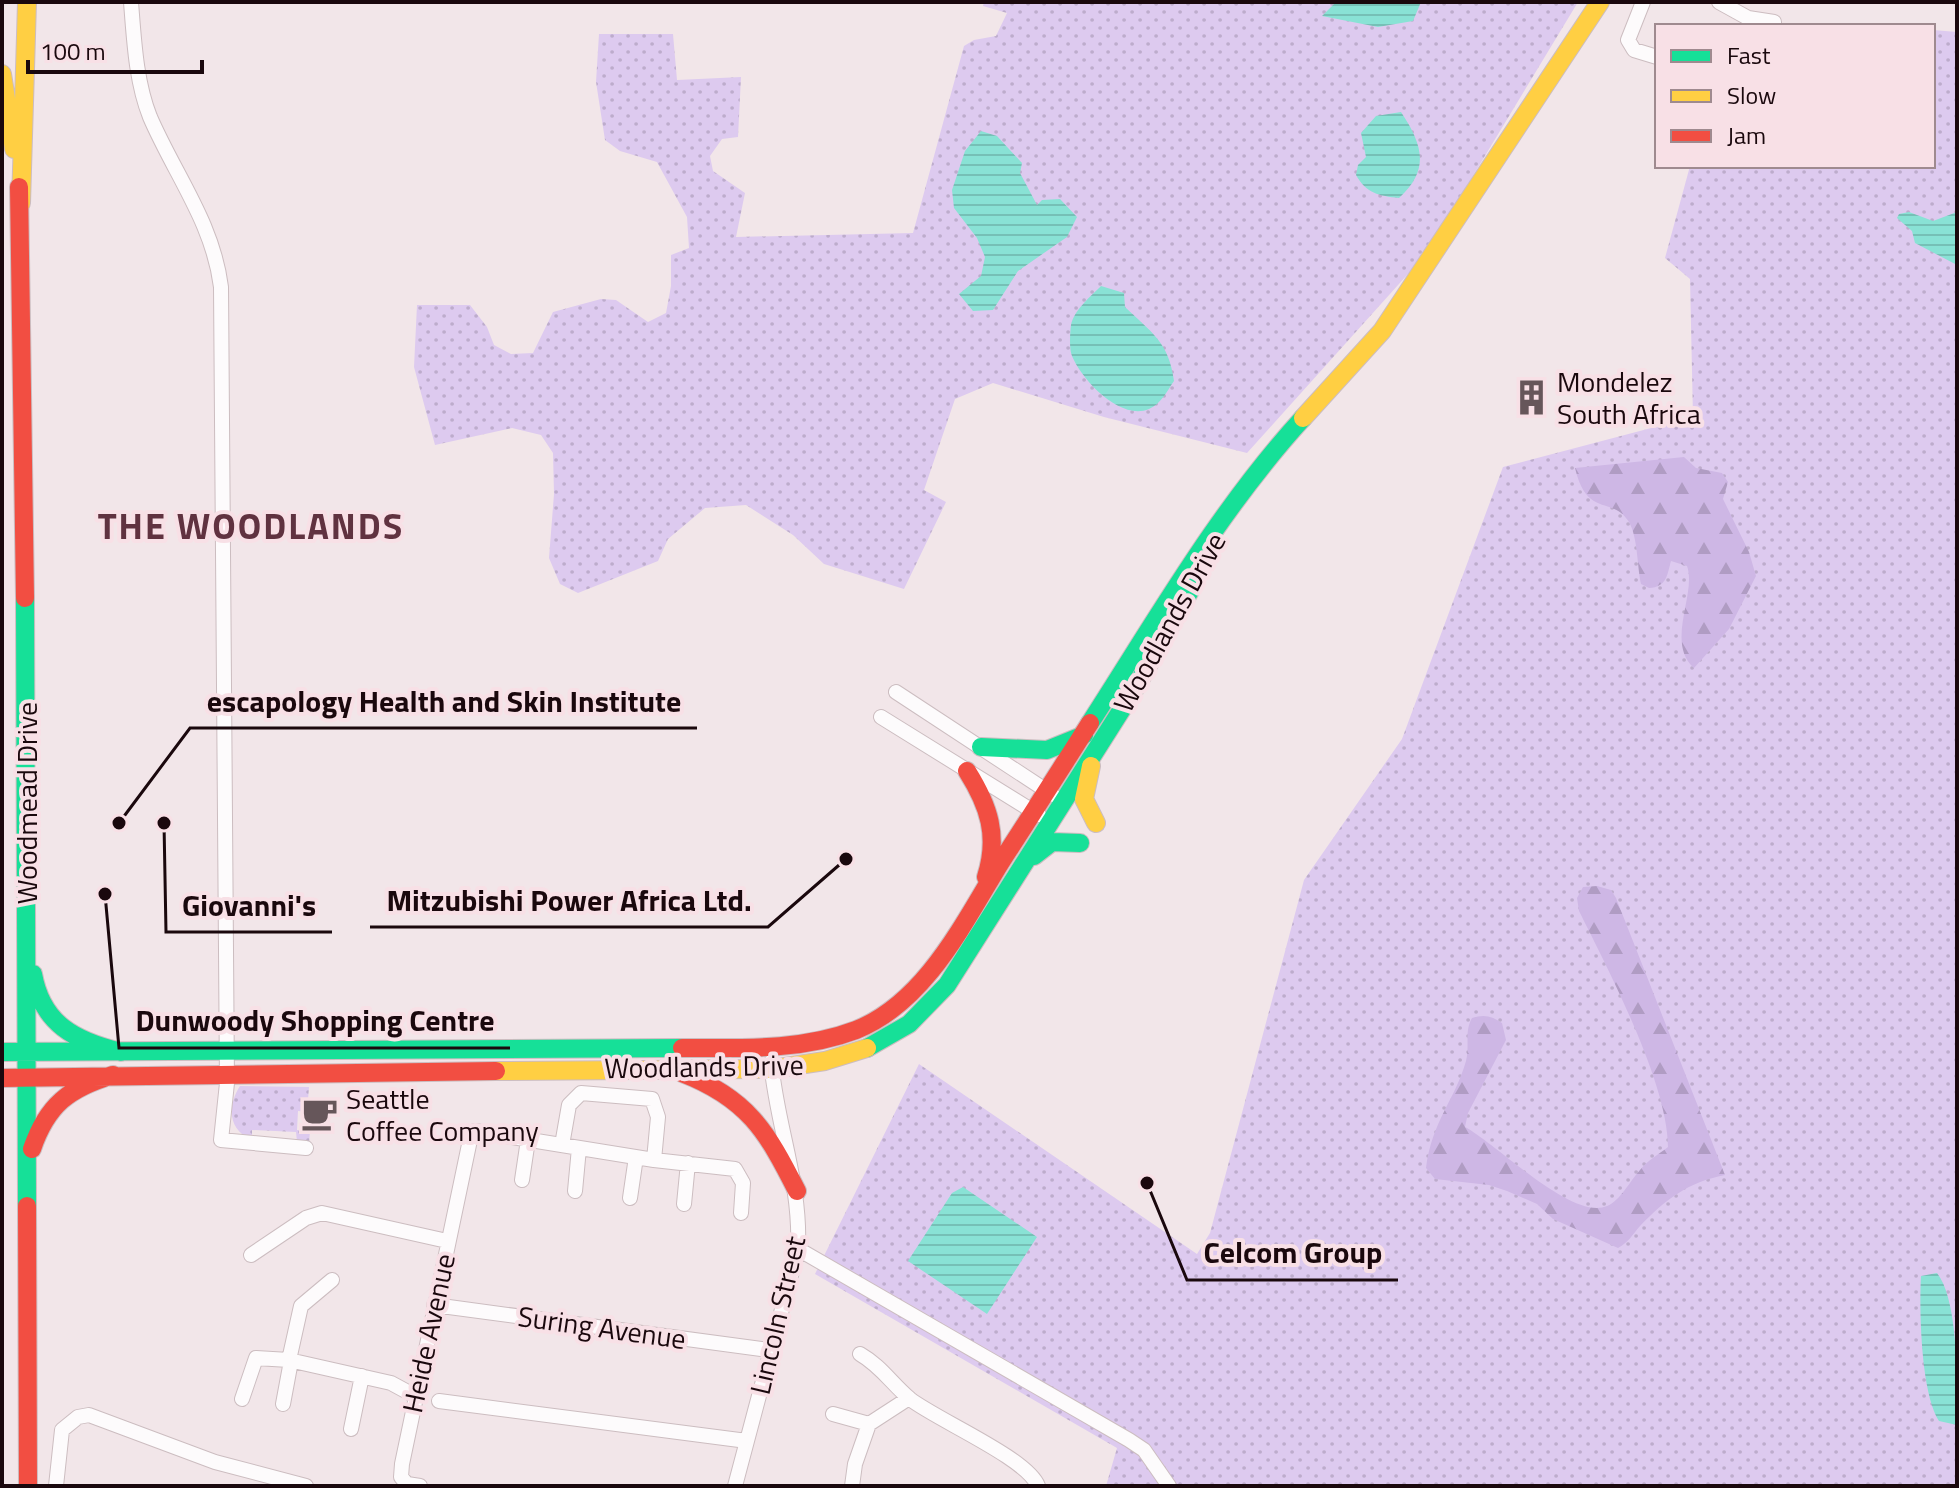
<svg xmlns="http://www.w3.org/2000/svg" width="1959" height="1488" font-family="'Titillium Web',sans-serif">
	<style>
		.green { fill: url(#green-dots) }
		.forest { fill: url(#forest-firs) }
		.water { fill: url(#water-rules) }
		.lines { fill: none; stroke-linecap: round; stroke-linejoin: round }
		.street-casing { stroke: #ccbdc0; stroke-width: 16 }
		.fast-casing { stroke: #ccbdc0; stroke-width: 20 }
		.slow-casing { stroke: #ccbdc0; stroke-width: 20 }
		.jam-casing { stroke: #ccbdc0; stroke-width: 20 }
		.street { stroke: #fdfbfc; stroke-width: 14 }
		.fast { stroke: #16e098; stroke-width: 18 }
		.slow { stroke: #ffcf43; stroke-width: 18 }
		.jam { stroke: #f24e42; stroke-width: 18 }
		.labels { text-anchor: middle; dominant-baseline: central; stroke-width: 8; stroke-linejoin: round; paint-order: stroke }
		.poi-label { font-size: 28px; fill: #1a080d; stroke: #f8e0e6; text-anchor: start }
		.street-label { font-size: 28px; fill: #1a080d; stroke: #f8e0e6 }
		.district-label { font-size: 36px; font-weight: bold; letter-spacing: 2px; fill: #603240; stroke: #f8e0e6 }
		.leader { fill: none; stroke: #1a080d; stroke-width: 3 }
		.callout-dot { fill: #1a080d; stroke: #f8e0e6; stroke-width: 3 }
		.callout-label { font-size: 30px; text-anchor: middle; font-weight: bold; fill: #1a080d; stroke: #f8e0e6; stroke-width: 8; stroke-linejoin: round; paint-order: stroke }
	</style>
	<defs>
		<pattern id="green-dots" width="8" height="8" patternUnits="userSpaceOnUse" patternTransform="scale(2)"><rect width="8" height="8" fill="#ddcaef"/><path d="M2 2h.1M6 6h.1" fill="none" stroke="#bdaccc" stroke-width="1.8" stroke-linecap="round"/></pattern>
		<pattern id="forest-firs" width="22" height="20" patternUnits="userSpaceOnUse" patternTransform="scale(2)"><rect width="22" height="20" fill="#ceb7e5"/><path d="M5 1l3.5 6h-7zM16 11l3.5 6h-7z" fill="#b09cc3"/></pattern>
		<pattern id="water-rules" width="6" height="5" patternUnits="userSpaceOnUse" patternTransform="scale(2)"><rect width="6" height="5" fill="#89e2d5"/><path d="M0 2.5h6" fill="none" stroke="#76c0b6"/></pattern>
	</defs>
	<rect width="100%" height="100%" fill="#f2e6e9"/>
	<path class="green" d="M984,2h594l-153,253 -178,198 -143,-36 -111,-34 -38,16 -31,91 22,12 -42,87 -80,-25 -31,-29 -47,-30 -41,3 -37,31 -10,22 -80,32 -18,-9 -11,-26 5,-64 -1,-41 -12,-18 -29,-7 -77,17 -21,-78 3,-62h53l17,22 7,18 17,9 22,-1 20,-41 48,-13 15,1 32,22 18,-9 5,-27v-31l18,-7 -2,-31 -30,-55 -37,-11 -15,-11 -9,-58 3,-48h74l4,46 64,-3 -3,60 -16,2 -12,17 3,15 32,22 -9,44 177,-4 51,-187 10,-6 22,-4 11,-23 -24,-7z
		M1933,30l24,2v1454h-851l11,-38 -302,-174 104,-210 278,190 13,-21 94,-353 98,-141 101,-272 190,-50 -3,-138 -25,-21 25,-92h243z
		M240,1086l69,1 -2,25 -9,-1 -1,19 13,1 -1,12 -12,-1 -1,-10 -44,-2v10c-24,-10 -25,-34 -12,-54z"/>
	<path class="forest" d="M1684,457l12,11 26,5 6,9 -5,17 26,53 7,24 -27,53 -35,39c-29,-26 3,-74 -7,-102l-16,-5c-4,14 -4,26 -22,27l-8,-4c-4,-18 -3,-46 -12,-62 -17,-27 -42,-3 -54,-54z
		M1597,886l14,4 5,8 109,277c-37,7 -60,25 -85,51 -8,9 -11,16 -22,22l-65,-29 -16,-15 -30,-13 -18,-6 -54,-6 -9,-11c6,-47 29,-68 40,-107 4,-16 -2,-29 6,-43 12,-4 20,-2 30,5l4,17 -38,73 -3,14c32,17 107,94 142,79 13,-5 23,-25 33,-36 7,-9 19,-16 28,-23 0,-63 -59,-176 -89,-236l-2,-13 6,-11z"/>
	<path class="water" d="M1336,2h85l-8,19 -35,6 -56,-11z
		M1401,112c22,33 29,58 -2,86 -20,-2 -33,-5 -43,-23l2,-10 8,-8 -5,-24 15,-17z
		M981,131l16,5 25,27 -2,10 17,32 5,-5 18,-1 17,18 -10,20 -49,34 -25,39 -20,1 -14,-17 22,-18 4,-19 -8,-19 -23,-30 -2,-18 13,-39z
		M1909,212l24,9 24,-9v53l-42,-22 -3,-12 -15,-13 2,-4z
		M1101,286l23,7 1,14c26,25 44,35 49,74 -7,10 -13,23 -25,28 -29,12 -67,-29 -77,-53 -3,-7 -2,-23 -1,-31 3,-15 20,-29 30,-39z
		M963,1187l74,50 -50,77 -79,-53 44,-68z
		M1937,1273c22,28 20,111 20,152l-18,-4c-18,-27 -20,-111 -18,-145z"/>
	<g class="lines">
		<defs>
			<path id="street" d="M131,2c3,38 5,80 19,115 25,58 63,106 71,170l6,796 -6,57 85,8
				M1643,2l-15,38 6,10 23,7
				M1719,2l29,16 26,4
				M896,692l157,103
				M881,717l158,98
				M562,1145l7,-40 12,-12 71,6 6,18 -4,43
				M522,1180l6,-40
				M575,1191l4,-43
				M630,1198l6,-41
				M684,1204l4,-41
				M798,1249l331,191 15,10 25,36
				M251,1255l55,-37 16,-5 125,28
				M332,1280l-31,26 -12,54 102,23 24,13
				M434,1305l335,45
				M860,1354c21,12 32,30 50,45 27,21 117,59 128,87
				M242,1399l14,-41 33,2
				M439,1401l308,40
				M283,1404l8,-43
				M833,1414l36,10
				M351,1429l11,-53
				M56,1486l6,-56 16,-13 11,-2 126,47 91,24
				M420,1486l-13,-2 -6,-7 1,-13 68,-324 5,-9 179,29 81,9 8,14 -2,30
				M735,1486l63,-237c3,-67 -21,-122 -27,-187
				M852,1486l3,-22 14,-40 40,-26"/>
			<path id="fast" d="M25,598l2,608
				M1090,723c67,-104 129,-213 213,-305
				M981,747l66,3 37,-15
				M1034,856l18,-14 28,1
				M33,974c9,50 42,67 88,78
				M867,1048l42,-24 38,-39 189,-298 60,-107
				M2,1052l680,-4"/>
			<path id="slow" d="M2,74l12,75
				M21,203l6,-201
				M1303,418l79,-87 218,-329
				M1091,766l-7,33 12,24
				M496,1071l276,-2 53,-8 42,-13"/>
			<path id="jam" d="M19,187l6,411
				M967,771c22,35 32,65 19,106
				M682,1048c58,0 119,3 174,-18 70,-28 108,-108 145,-168 30,-46 59,-92 89,-139
				M682,1073c65,25 85,58 115,118
				M2,1078l494,-7
				M32,1149c15,-44 37,-61 81,-74
				M27,1206l1,280"/>
		</defs>
		<use href="#street" class="street-casing"/>
		<use href="#fast" class="fast-casing"/>
		<use href="#slow" class="slow-casing"/>
		<use href="#jam" class="jam-casing"/>
		<use href="#street" class="street"/>
		<use href="#fast" class="fast"/>
		<use href="#slow" class="slow"/>
		<use href="#jam" class="jam"/>
	</g>
	<defs>
		<symbol id="building-bare" viewBox="-9 -9 18 18"><path d="M-4-6H4V6H1V3H-1V6H-4ZM-2.5-4.3h1.7v1.8h-1.7ZM.8-4.3h1.7v1.8H.8ZM-2.5-1h1.7V.8h-1.7ZM.8-1h1.7V.8H.8Z" fill="#66565a" stroke="#f8e0e6" stroke-width="2.5" paint-order="stroke"/></symbol>
		<symbol id="cafe-bare" viewBox="-9 -9 18 18"><path d="M-5.5-4.5H6V0H3Q3 3.5 0 3.5H-2.5Q-5.5 3.5-5.5 0ZM3-3.2v2h1.7v-2ZM-6 4.5H4V6H-6Z" fill="#66565a" stroke="#f8e0e6" stroke-width="2.5" paint-order="stroke"/></symbol>
	</defs>
	<g fill-rule="evenodd">
		<use href="#building-bare" x="1506" y="372" width="51" height="51"/>
		<use href="#cafe-bare" x="294" y="1088" width="51" height="51"/>
	</g>
	<g class="labels">
		<g class="poi-label">
			<text x="1557" y="381">Mondelez<tspan x="1557" dy="32">South Africa</tspan></text>
			<text x="346" y="1098">Seattle<tspan x="346" dy="32">Coffee Company</tspan></text>
		</g>
		<g class="street-label">
			<text transform="translate(1169 622) rotate(-61)">Woodlands Drive</text>
			<text transform="translate(26 803) rotate(-90)">Woodmead Drive</text>
			<text transform="translate(704 1066) rotate(-1)">Woodlands Drive</text>
			<text transform="translate(777 1315) rotate(-77)">Lincoln Street</text>
			<text transform="translate(602 1327) rotate(8)">Suring Avenue</text>
			<text transform="translate(428 1333) rotate(-78)">Heide Avenue</text>
		</g>
		<g class="district-label">
			<text x="251" y="525">THE WOODLANDS</text>
		</g>
	</g>
	<path class="leader" d="M119 823L190 728H697M846 859L768 927H370M164 823L166 932H332M105 894L119 1048H510M1147 1183L1187 1280H1398"/>
	<g class="callout-dot">
		<circle cx="119" cy="823" r="8"/>
		<circle cx="846" cy="859" r="8"/>
		<circle cx="164" cy="823" r="8"/>
		<circle cx="105" cy="894" r="8"/>
		<circle cx="1147" cy="1183" r="8"/>
	</g>
	<g class="callout-label">
		<text x="444" y="712">escapology Health and Skin Institute</text>
		<text x="569" y="911">Mitzubishi Power Africa Ltd.</text>
		<text x="249" y="916">Giovanni's</text>
		<text x="315" y="1031">Dunwoody Shopping Centre</text>
		<text x="1293" y="1263">Celcom Group</text>
	</g>
	<rect width="1959" height="1488" fill="none" stroke="#1a080d" stroke-width="8"/>
	<rect x="1655" y="24" width="280" height="144" fill="#f8e0e6" stroke="#9f8a8f" stroke-width="2"/>
	<rect x="1671" y="50" width="40" height="12" fill="#16e098" stroke="#9f8a8f" stroke-width="2"/>
	<text x="1727" y="64" font-size="24" fill="#1a080d">Fast</text>
	<rect x="1671" y="90" width="40" height="12" fill="#ffcf43" stroke="#9f8a8f" stroke-width="2"/>
	<text x="1727" y="104" font-size="24" fill="#1a080d">Slow</text>
	<rect x="1671" y="130" width="40" height="12" fill="#f24e42" stroke="#9f8a8f" stroke-width="2"/>
	<text x="1727" y="144" font-size="24" fill="#1a080d">Jam</text>
	<path d="M28 60v12h174v-12" fill="none" stroke="#1a080d" stroke-width="4"/>
	<text x="40" y="60" font-size="24" fill="#1a080d" stroke="#f8e0e6" stroke-width="6" paint-order="stroke">100 m</text>
</svg>
